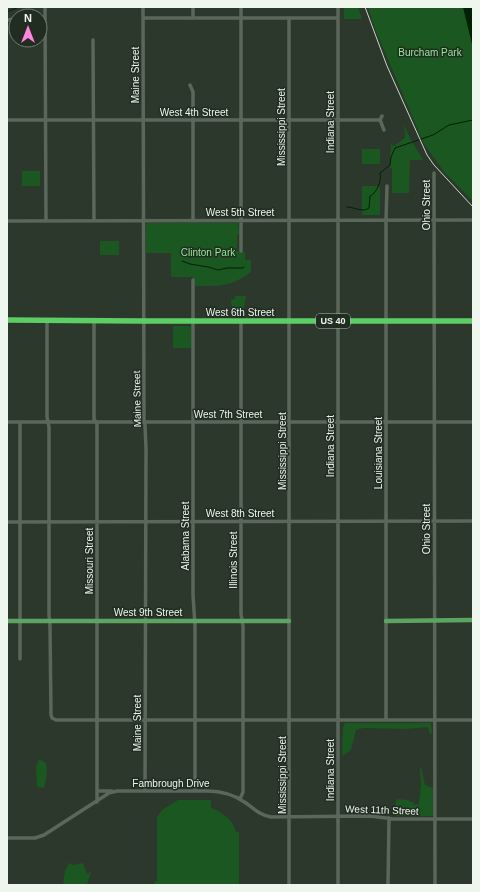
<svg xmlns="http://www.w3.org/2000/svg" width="480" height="892" font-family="Arial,sans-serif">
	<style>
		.green { fill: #1b5721 }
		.water { fill: #012104 }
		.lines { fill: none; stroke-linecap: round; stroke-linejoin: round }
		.stream { stroke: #012104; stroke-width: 1 }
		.minor { stroke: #5a675a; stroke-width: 3.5 }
		.major { stroke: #5ca461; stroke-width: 4.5 }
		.highway { stroke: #5dcd66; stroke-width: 5.5 }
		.rail { stroke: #cad3ca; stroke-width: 1 }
		.labels { text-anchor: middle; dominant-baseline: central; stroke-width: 3; stroke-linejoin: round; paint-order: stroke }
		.shield { fill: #222d22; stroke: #b1bab1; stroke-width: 1 }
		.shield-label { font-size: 9px; font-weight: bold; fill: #eef6ee }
		.park-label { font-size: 10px; fill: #95ea98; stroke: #222d22 }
		.street-label { font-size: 10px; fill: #eef6ee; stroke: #222d22 }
	</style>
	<rect width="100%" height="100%" fill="#2c382c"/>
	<path class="green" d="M344,7h14l4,12h-18z
		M368,7h95l10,41v153l-28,-28 -21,-29 -49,-115z
		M404,125l6,13 13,22h-13l-1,33h-17v-25l-2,-1 1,-23 3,2 11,-8z
		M362,149h18v15h-18z
		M22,171h18v15h-18z
		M362,186h18v29h-18z
		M148,223h90l1,10 -2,3v15l8,1v8h6v12c-20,15 -31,14 -56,14v-6h-2v-3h-22v-24h-25v-28z
		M100,241h19v14h-19z
		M235,296h11l-2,13h-11l-2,-6v-3l4,-1z
		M173,326h15l3,1v21h-18z
		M345,723h86l1,10 -2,1 -2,-7 -22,2 -43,-1 -7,2 -5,20 -8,6 -1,-4 1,-25z
		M39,759l7,4c2,9 0,16 -2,25l-7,-1 -1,-20z
		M421,767l4,18 8,3v28h-37l-3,-4 2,-7 2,2 8,-3 -8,2 -2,-2 2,-5 11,1 2,2h4l-1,3 6,-1 2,-20 -1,-16z
		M178,800h33v8c12,4 22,12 25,24h3v53h-85v-3l3,-1v-64l5,-7z
		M69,863l5,2 9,-2 4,11 4,-2 -4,12 1,1h-25l2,-14z"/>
	<path class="water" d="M463,7h10v41z"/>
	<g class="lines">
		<path class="stream" d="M7,12l12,-5
			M347,207c8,0 15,6 22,1l1,-12c7,-3 12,-16 10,-23l10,-8 1,-8 4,-9 38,-13 16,-10 24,-5
			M182,261l8,3 18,3 10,3 9,-2h16l1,-1"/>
		<path class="minor" d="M45,7l1,214
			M143,7l1,412 1,6 1,24 -1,342
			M193,7v11
			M338,7v878
			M143,18h195
			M7,20l9,-1
			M93,40l1,181
			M190,85l3,7v128
			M382,116l-2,4 4,10
			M7,120h373
			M434,173l1,712
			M7,221l466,-1
			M241,251v-244
			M193,280v315l2,31v165
			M47,320v97l2,10v188l1,11 1,89 1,3 4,2h417
			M94,321v98l3,5v378
			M7,422h466
			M7,522l466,-1
			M20,659v-237
			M386,720v-500l1,-34
			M97,791h15
			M240,799l3,-7v-166l-2,-12v-293
			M7,838h28l9,-3 65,-42 8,-2h90c14,0 28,4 39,12 8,6 14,12 25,14l99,-1 24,3h79
			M289,885v-867
			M388,885l1,-67"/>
		<path class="major" d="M7,621h282
			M386,621l87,-1"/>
		<path class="highway" d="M7,320l133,1h333"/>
		<path class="rail" d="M365,7l22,59 40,89 7,10 39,42"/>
	</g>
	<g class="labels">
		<rect class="shield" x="316" y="314" width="34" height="14" rx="3"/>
		<g class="shield-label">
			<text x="333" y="321">US 40</text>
		</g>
		<g class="park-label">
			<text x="430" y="52">Burcham Park</text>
			<text x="208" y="252">Clinton Park</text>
		</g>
		<g class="street-label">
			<text transform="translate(135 75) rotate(-90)">Maine Street</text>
			<text x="194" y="112">West 4th Street</text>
			<text transform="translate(330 122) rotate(-90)">Indiana Street</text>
			<text transform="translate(281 127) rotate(-90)">Mississippi Street</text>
			<text transform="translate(426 205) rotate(-90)">Ohio Street</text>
			<text x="240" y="212">West 5th Street</text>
			<text x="240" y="312">West 6th Street</text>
			<text transform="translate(137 399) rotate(-91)">Maine Street</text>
			<text x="228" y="414">West 7th Street</text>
			<text transform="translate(330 446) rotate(-90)">Indiana Street</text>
			<text transform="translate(282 451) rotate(-90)">Mississippi Street</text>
			<text transform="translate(378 453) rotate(-90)">Louisiana Street</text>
			<text x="240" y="513">West 8th Street</text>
			<text transform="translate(426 529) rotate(-90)">Ohio Street</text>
			<text transform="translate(185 536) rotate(-90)">Alabama Street</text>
			<text transform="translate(233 560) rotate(-90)">Illinois Street</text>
			<text transform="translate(89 561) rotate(-90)">Missouri Street</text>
			<text x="148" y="612">West 9th Street</text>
			<text transform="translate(137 723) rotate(-90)">Maine Street</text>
			<text transform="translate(330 770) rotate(-90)">Indiana Street</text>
			<text transform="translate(282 775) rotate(-90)">Mississippi Street</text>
			<text x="171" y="783">Fambrough Drive</text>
			<text transform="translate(382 810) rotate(2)">West 11th Street</text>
		</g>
	</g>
	<rect width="480" height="892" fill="none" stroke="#eef6ee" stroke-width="16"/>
	<g transform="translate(28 28)"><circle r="19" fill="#222d22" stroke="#747d74"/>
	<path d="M0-3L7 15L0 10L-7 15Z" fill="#ff85df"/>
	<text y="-6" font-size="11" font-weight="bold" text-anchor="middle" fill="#eef6ee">N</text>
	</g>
</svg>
